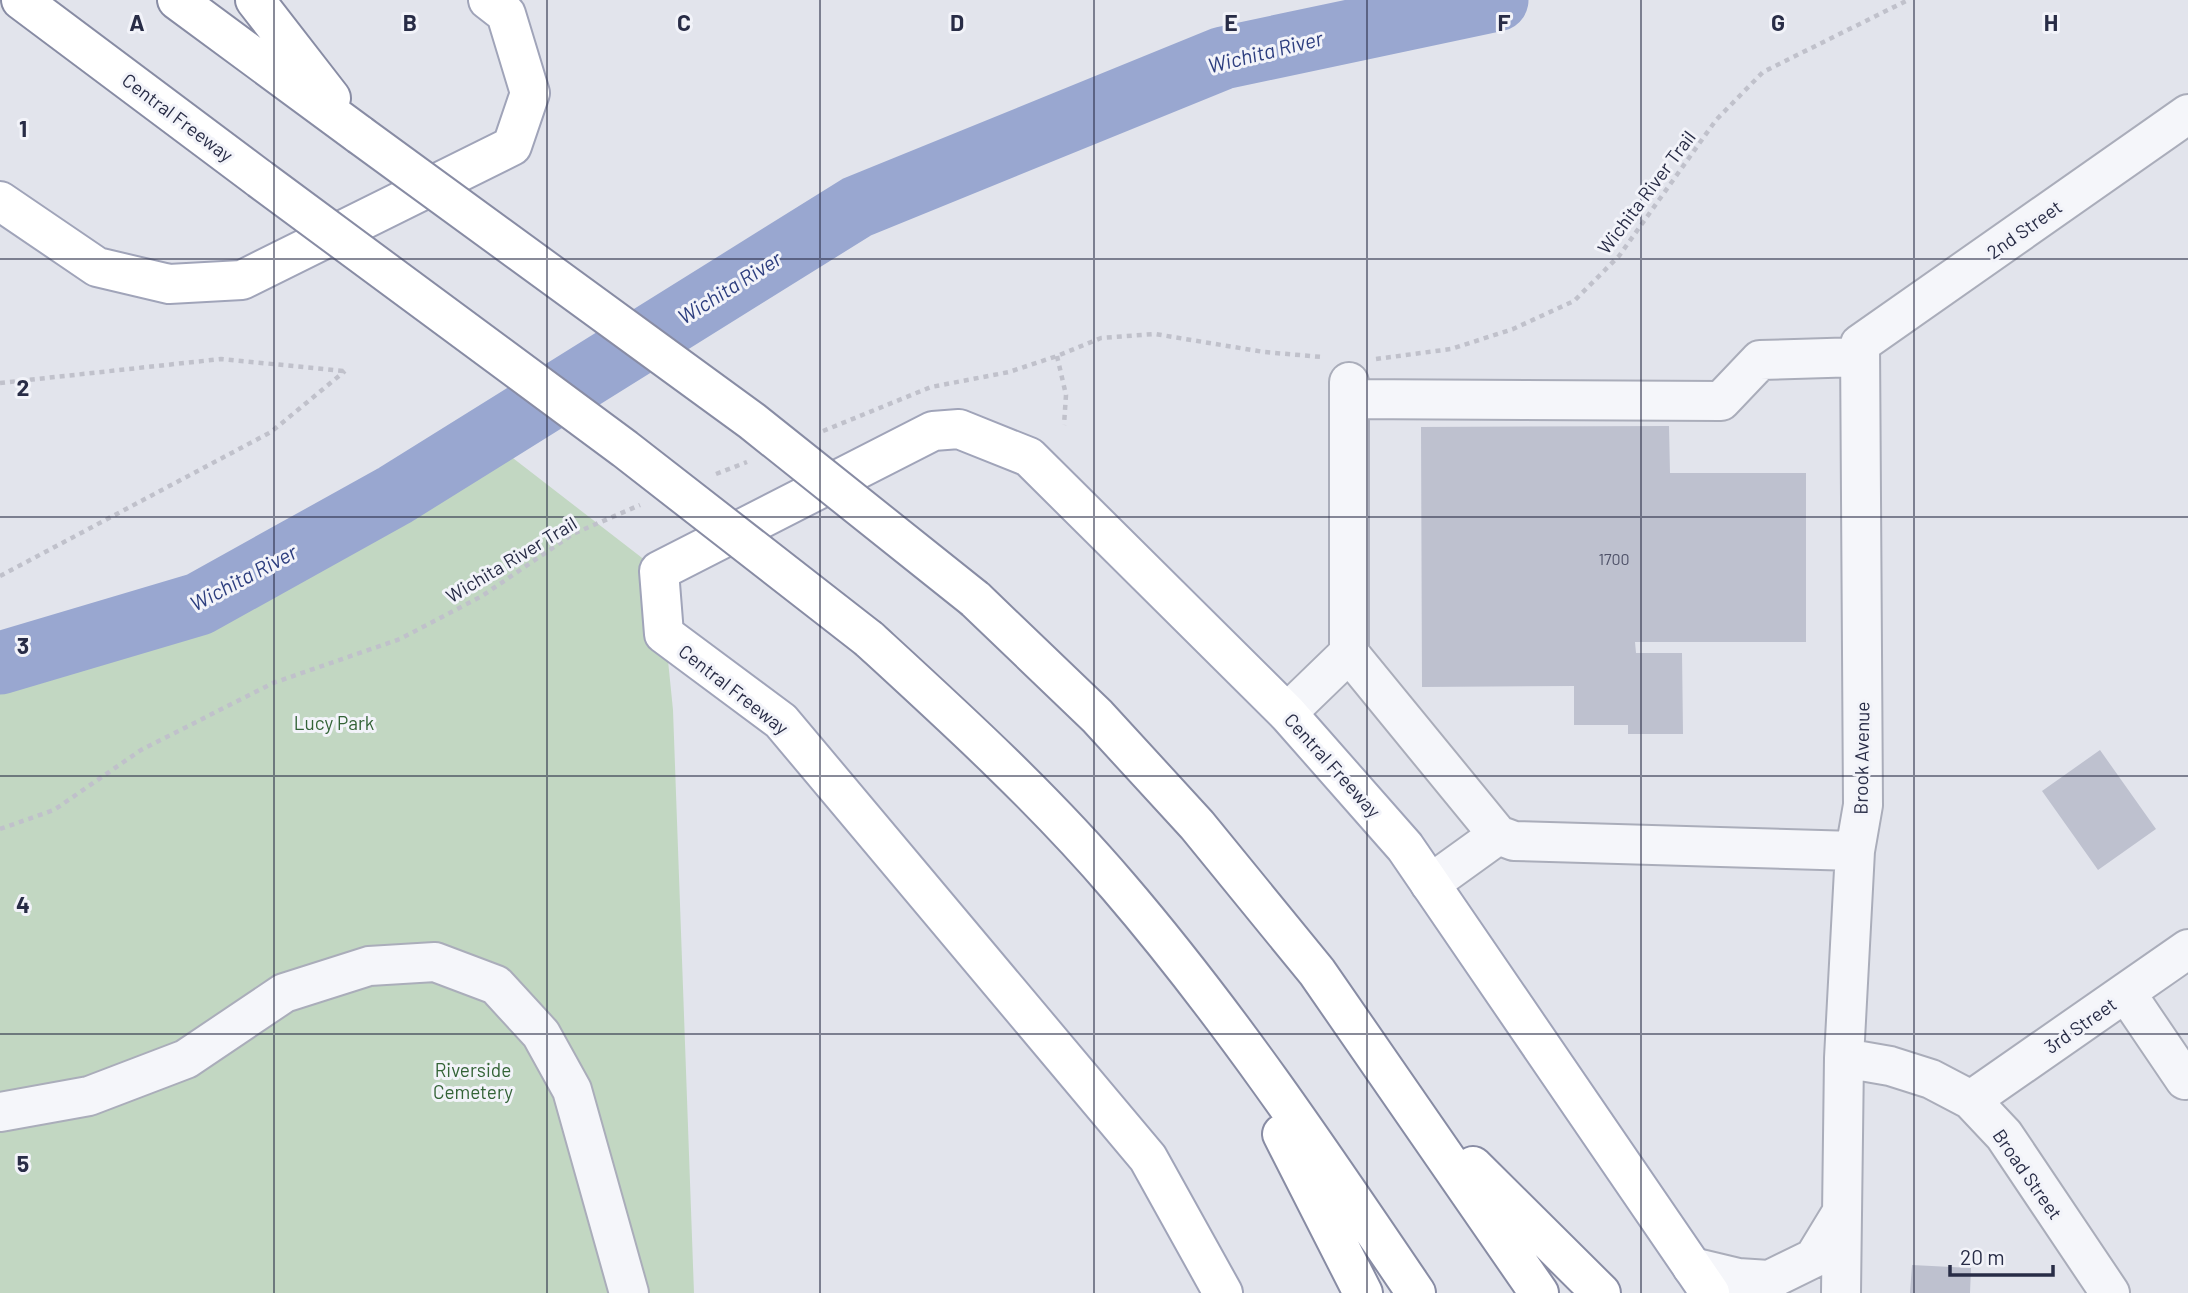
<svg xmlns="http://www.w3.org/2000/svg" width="2188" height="1293" font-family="Barlow,sans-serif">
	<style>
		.green { fill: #c2d7c2 }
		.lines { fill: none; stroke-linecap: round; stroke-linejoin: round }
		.river { stroke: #99a7d0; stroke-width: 63 }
		.building { fill: #bec1cf }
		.minor-casing { stroke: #aaadba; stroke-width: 42 }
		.major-casing { stroke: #a0a4b9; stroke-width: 42 }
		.highway-casing { stroke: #888ca4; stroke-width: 42 }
		.path { stroke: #c0c1cb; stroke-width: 4.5; stroke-dasharray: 5 5; stroke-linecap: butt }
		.minor { stroke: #f5f6fa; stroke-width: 38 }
		.major { stroke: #fff; stroke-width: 38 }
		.highway { stroke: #fff; stroke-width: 38 }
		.highway-bridge-casing { stroke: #888ca4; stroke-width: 42; stroke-linecap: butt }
		.highway-bridge { stroke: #fff; stroke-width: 38 }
		.grid { fill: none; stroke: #282c46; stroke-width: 2; stroke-opacity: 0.55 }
		.labels { text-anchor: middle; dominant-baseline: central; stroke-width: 6; stroke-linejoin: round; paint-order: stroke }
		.number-label { font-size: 16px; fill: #4e5168 }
		.street-label { font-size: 19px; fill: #282c46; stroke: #f2f3f9 }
		.park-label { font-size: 19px; fill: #336336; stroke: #f2f3f9 }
		.water-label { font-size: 21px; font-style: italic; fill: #2d3e7f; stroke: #f2f3f9 }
		.grid-label { font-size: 23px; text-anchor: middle; font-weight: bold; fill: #282c46; stroke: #f2f3f9; stroke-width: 6; stroke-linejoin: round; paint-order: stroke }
	</style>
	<rect width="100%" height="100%" fill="#e2e4ec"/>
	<path class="green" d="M487,438l172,133 14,139 21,583h-694v-630l199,-59 196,-109z"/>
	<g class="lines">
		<path class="river" d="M0,663l199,-59 196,-109 462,-288 366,-149 274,-58"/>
	</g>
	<path class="building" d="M1669,426l1,47h136v169h-171l1,11h46l1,81h-55v-9h-54v-39l-152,1 -1,-260z
		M2100,750l56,79 -58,41 -56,-79z
		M1912,1265l59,3 -1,25h-60z"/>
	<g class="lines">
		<defs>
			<path id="minor" d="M1349,399l372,2 39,-41 100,-3
				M1349,653l149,182 16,6 341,10
				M1287,713l62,-60v-271
				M1430,884l68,-49
				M2126,993l59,87 3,-2
				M1844,1058l46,8 41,13 40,21 33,35 106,158
				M1971,1100l217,-151
				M0,1112l89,-16 97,-37 98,-66 85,-27 66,-4 61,23 45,49 31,56 57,203
				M1692,1267l46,11 31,2 45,-22 28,-46
				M1841,1293l3,-235 11,-207 8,-46 -3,-461 328,-230"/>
			<path id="major" d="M0,201l97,66 72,17 73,-4 270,-134 18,-53 -24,-79 -18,-14
				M1223,1293l-75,-135 -367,-437 -117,-87 -5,-63 274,-140 26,-2 70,28 258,256 118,134 305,446"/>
			<path id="highway" d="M21,0l239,179
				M177,0l183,135
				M255,0l76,98
				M975,599l122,117 100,109 120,147 222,321
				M869,639c86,79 173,158 249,247 110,128 204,268 298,407
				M1282,1134l81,159
				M1473,1166l128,127"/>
		</defs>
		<use href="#minor" class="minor-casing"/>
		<use href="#major" class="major-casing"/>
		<use href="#highway" class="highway-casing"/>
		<path class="path" d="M1057,356l9,39 -2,30
			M1376,359l75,-10 62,-20 61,-28 45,-45 97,-136 47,-48 145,-72
			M0,383l221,-24 123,12
			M823,431l108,-44 78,-15 48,-16 44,-18 54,-4 109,18 58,5
			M716,474l31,-12
			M0,576l271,-144 74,-61
			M0,829l54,-19 87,-60 132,-67 127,-44 82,-43 91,-62 67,-29"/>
		<use href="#minor" class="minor"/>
		<use href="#major" class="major"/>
		<use href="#highway" class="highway"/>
		<defs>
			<path id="highway-bridge" d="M360,135l392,286 223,178
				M260,179l365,270 244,190"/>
		</defs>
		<use href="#highway-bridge" class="highway-bridge-casing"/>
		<use href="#highway-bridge" class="highway-bridge"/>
	</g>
	<path class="grid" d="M274,0v1293M547,0v1293M820,0v1293M1094,0v1293M1367,0v1293M1641,0v1293M1914,0v1293M0,259h2188M0,517h2188M0,776h2188M0,1034h2188"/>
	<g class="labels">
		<g class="number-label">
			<text x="1614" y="558">1700</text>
		</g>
		<g class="street-label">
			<text transform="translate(178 117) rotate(37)">Central Freeway</text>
			<text transform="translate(1646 192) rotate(-53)">Wichita River Trail</text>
			<text transform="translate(2024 229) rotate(-35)">2nd Street</text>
			<text transform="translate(511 559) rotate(-31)">Wichita River Trail</text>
			<text transform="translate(734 689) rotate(38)">Central Freeway</text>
			<text transform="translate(1861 758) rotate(-89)">Brook Avenue</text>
			<text transform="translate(1333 765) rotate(48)">Central Freeway</text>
			<text transform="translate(2080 1025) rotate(-35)">3rd Street</text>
			<text transform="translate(2028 1174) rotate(55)">Broad Street</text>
		</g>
		<g class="park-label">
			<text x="334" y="722">Lucy Park</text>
			<text x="473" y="1069">Riverside<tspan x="473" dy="22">Cemetery</tspan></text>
		</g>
		<g class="water-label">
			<text transform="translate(1265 51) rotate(-14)">Wichita River</text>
			<text transform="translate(729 287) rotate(-32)">Wichita River</text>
			<text transform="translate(243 577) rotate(-28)">Wichita River</text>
		</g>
	</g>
	<g class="grid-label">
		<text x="137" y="31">A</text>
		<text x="410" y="31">B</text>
		<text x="684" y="31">C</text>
		<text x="957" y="31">D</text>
		<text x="1231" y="31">E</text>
		<text x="1504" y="31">F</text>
		<text x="1778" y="31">G</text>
		<text x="2051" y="31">H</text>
		<text x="23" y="137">1</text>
		<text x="23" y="396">2</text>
		<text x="23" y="654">3</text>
		<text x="23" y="913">4</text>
		<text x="23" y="1172">5</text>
	</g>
	<path d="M1950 1265v10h103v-10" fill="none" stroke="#282c46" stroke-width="3.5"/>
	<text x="1960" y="1265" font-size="21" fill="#282c46" stroke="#f2f3f9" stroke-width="5" paint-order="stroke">20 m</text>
</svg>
